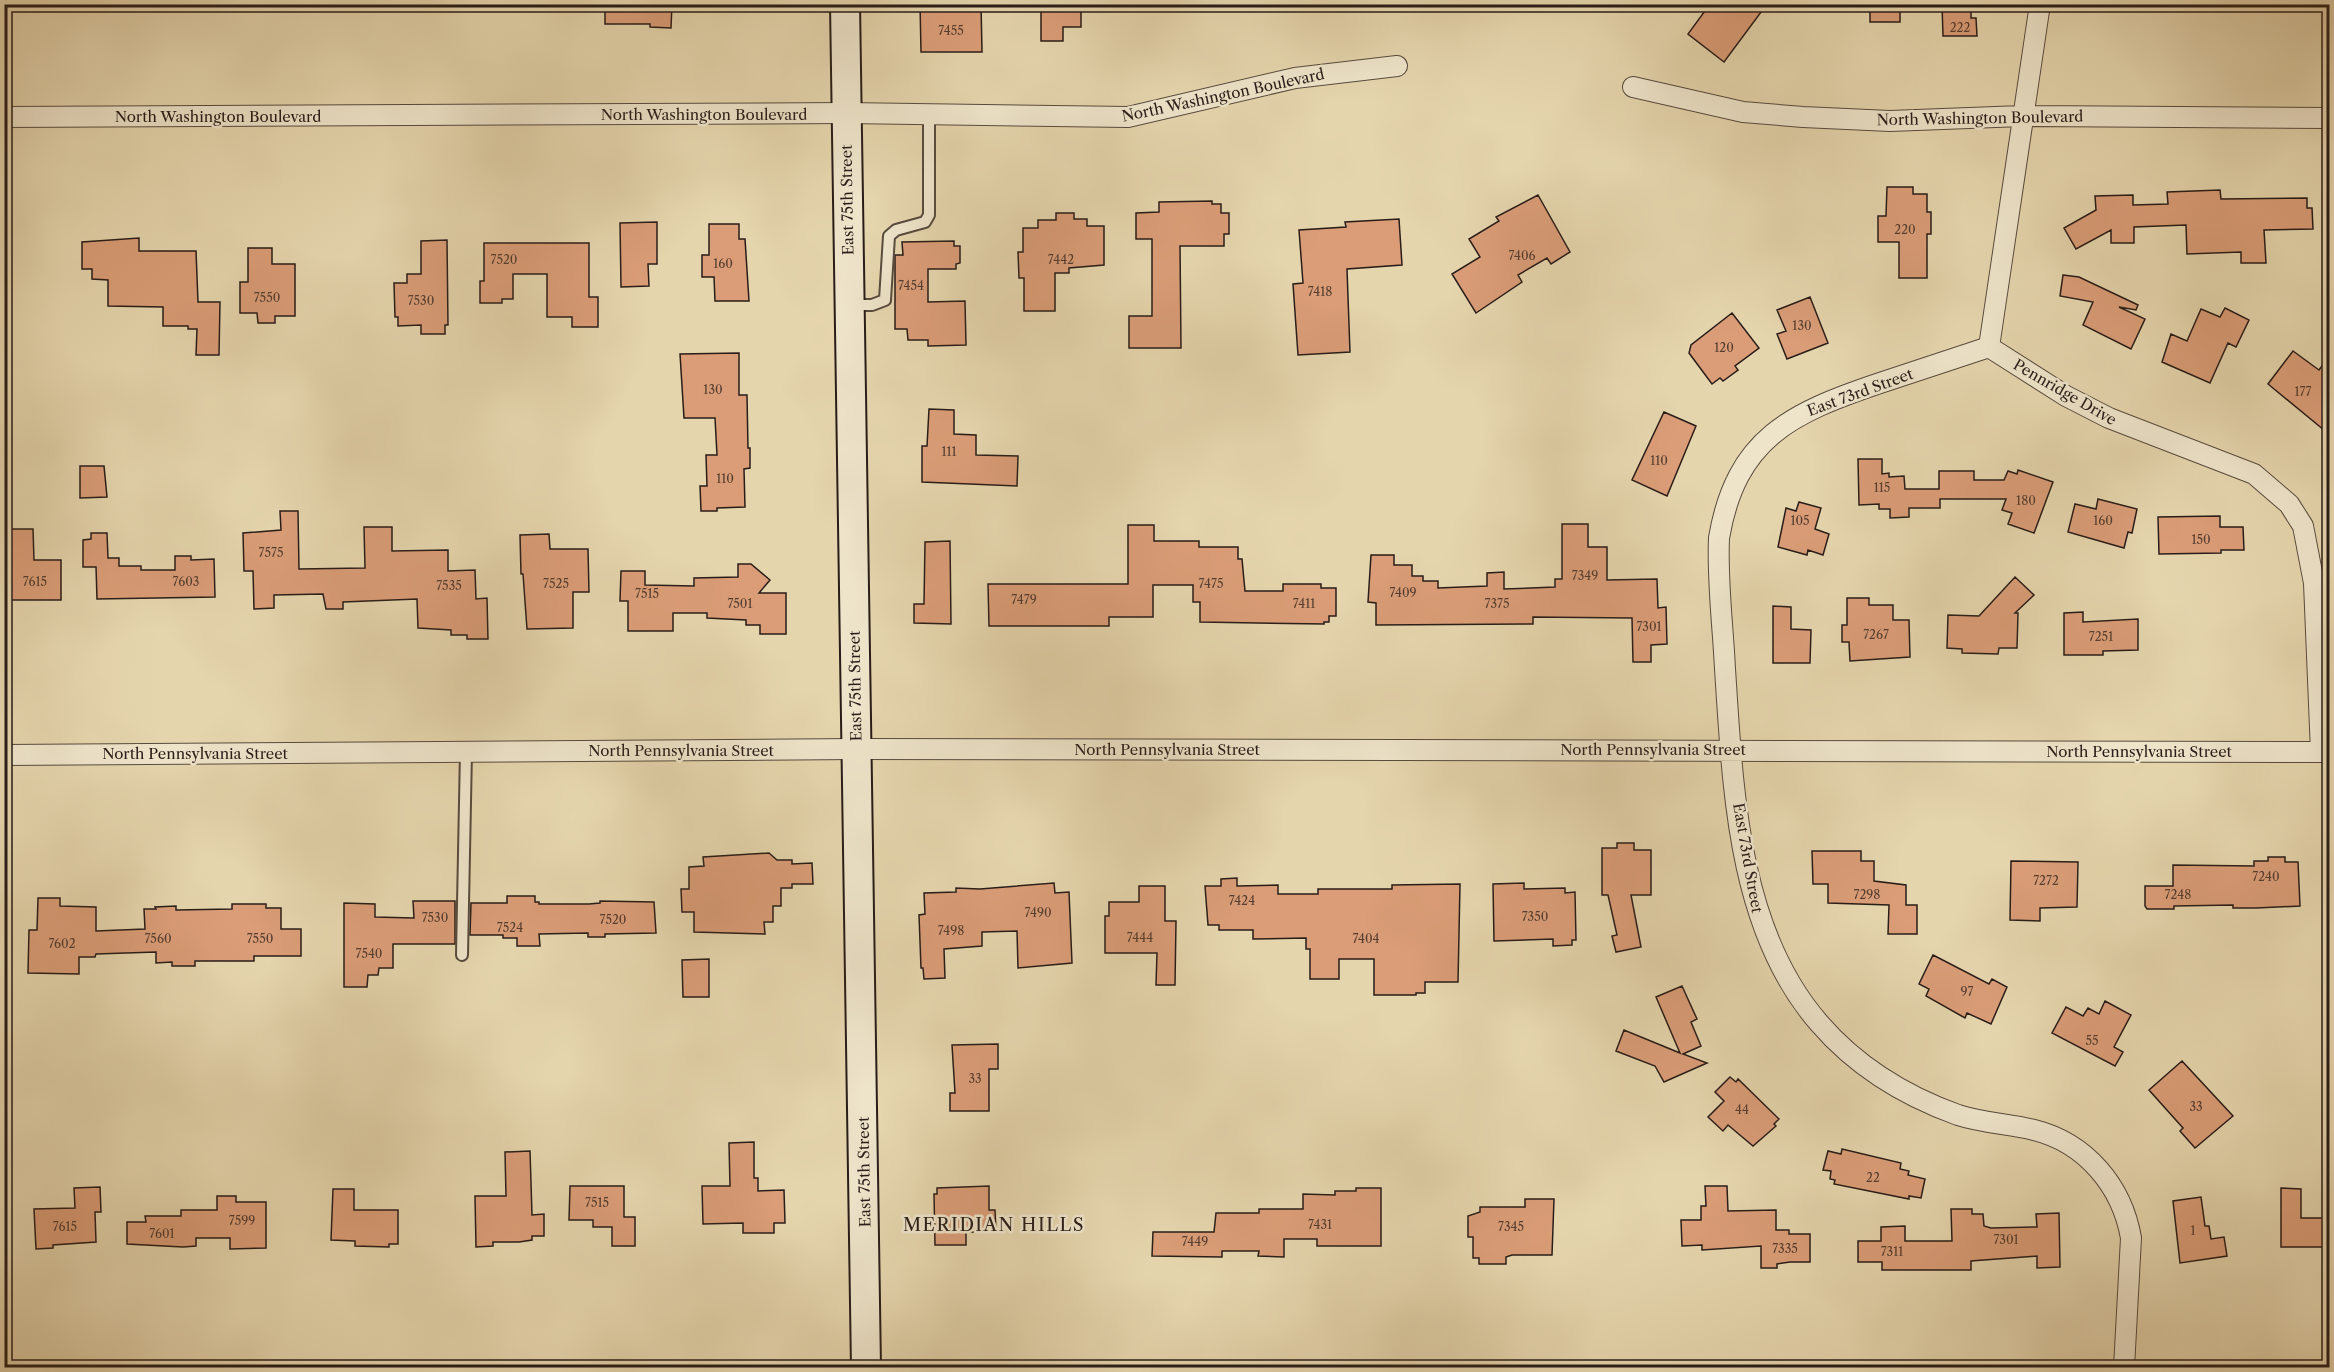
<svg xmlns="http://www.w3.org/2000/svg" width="2334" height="1372" font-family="'Libre Caslon Text',serif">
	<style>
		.building { fill: #da9d77; stroke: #291d19; stroke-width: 1.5 }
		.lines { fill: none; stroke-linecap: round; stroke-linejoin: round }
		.lane-casing { stroke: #584b3e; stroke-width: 14 }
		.street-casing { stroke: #584b3e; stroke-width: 22 }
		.secondary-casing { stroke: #291d19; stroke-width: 32 }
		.lane { stroke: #eee4ca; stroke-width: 10 }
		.street { stroke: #eee4ca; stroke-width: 20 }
		.secondary { stroke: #eee4ca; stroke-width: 28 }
		.labels { text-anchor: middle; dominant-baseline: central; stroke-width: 5; stroke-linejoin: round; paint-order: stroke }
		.number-label { font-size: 12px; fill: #553d30 }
		.street-label { font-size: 15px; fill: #291d19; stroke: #eee4ca }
		.quarter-label { font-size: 18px; letter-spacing: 1.5px; fill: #291d19; stroke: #eee4ca }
	</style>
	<rect width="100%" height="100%" fill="#e5d5ad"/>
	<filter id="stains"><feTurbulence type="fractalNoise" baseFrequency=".00333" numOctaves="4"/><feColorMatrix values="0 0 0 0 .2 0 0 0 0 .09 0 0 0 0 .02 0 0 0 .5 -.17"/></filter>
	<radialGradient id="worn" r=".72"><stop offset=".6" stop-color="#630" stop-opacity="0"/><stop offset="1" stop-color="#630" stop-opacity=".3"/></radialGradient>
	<path class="building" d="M605,4h67l-1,24 -21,-1v-3h-45z
		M920,4h61l1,48h-61z
		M1041,4h40v23h-18v14h-22z
		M1710,4h57l-43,58 -36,-28z
		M1870,4h30v18h-30z
		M1942,4h29v14h5l1,18h-34z
		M1887,187h26v7h14v18h4v22h-4v44h-28v-36h-21v-26h8z
		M2220,190l1,9 86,-1v10h5l1,21 -49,1 2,33h-25v-11l-54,2 -1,-29 -52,2v16h-23v-13l-35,19 -12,-21 32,-18 -1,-14 38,-1v10l35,-1 -1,-12z
		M1538,195l32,57 -19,12 -4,-6 -29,17 4,7 -46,31 -24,-39 28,-17 -11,-18 30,-18 -3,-4z
		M1212,201v3h9v9h8v21h-5v12h-44l1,102h-52v-32h23v-77h-16v-26l23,-1v-10z
		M1056,213h18v6h13v7h17v39l-35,3v5h-14v38h-31v-33h-5l-1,-26h5v-24h15v-8h18z
		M1399,219l3,46 -55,4 3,83 -52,3 -5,-71 10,-1 -4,-53 47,-3 -1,-5z
		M657,222v42h-9l1,22 -28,1 -1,-64z
		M709,224h30v15h6l4,62h-34l-1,-24h-12v-22h7z
		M139,238v13h57l2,51h22l-1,53h-23l1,-26h-9v-3h-25v-19l-55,-1v-26l-16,-1v-10h-10v-27z
		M447,240l1,85h-3v9h-24v-9l-23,1v-9h-3l-1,-34h13v-9h14v-33z
		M954,241v5h6v17l-4,1v5h-28v33l37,-1 1,44 -38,1v-6h-20l-1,-11h-12v-74h8l-1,-13z
		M484,243h105v54h9v30h-26v-10h-25v-43h-34v25h-11v4h-22v-22h4z
		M248,248h24v16h23v52h-20v7h-17l-1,-10h-17v-31h8z
		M2063,275l16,2 59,28 -2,5 -17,-3 26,12 -14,30 -48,-24 10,-23 -33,-6z
		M1810,297l18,46 -41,16 -10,-25 9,-3 -9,-21z
		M2225,308l24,12 -13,27 -8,-4 -18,40 -48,-21 9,-28 16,7 14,-32 19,8z
		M1732,313l27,35 -24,18 3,4 -15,11 -3,-3 -8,6 -23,-31 2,-8z
		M2293,351l26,19 11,-15v80l-62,-51z
		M739,353v42h8l1,53h2v20l-6,1 1,38 -28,1v3h-16l-1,-25h7l-1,-31h11l-2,-37h-31l-4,-64z
		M929,409l25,1v24l22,1v20l42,1 -1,30 -95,-4v-36h5z
		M1664,412l32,14 -29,70 -35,-16z
		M1858,459h24v15l7,-1v4l15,-1 1,13h34v-18h35v9h30l4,-9 9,3 1,-4 35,12 -19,51 -26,-9 4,-11 -10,-3 4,-11h-66v9h-31v9l-19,1v-9h-11v-5l-20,1z
		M80,466h24l3,31 -27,1z
		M2098,499l39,10 -5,24 -4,-1 -4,16 -56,-16 7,-28 21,5z
		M1799,502l22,6 -6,21 14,5 -6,21 -15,-5 -1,5 -29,-8 8,-39 10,3z
		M280,511h18l1,58 66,-1 -1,-41h28v24l56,-1v21l27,-1 1,29 11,-1 1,41h-21v-4h-16v-5l-33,-2 -1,-29 -74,3v7h-17l-3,-15 -49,1v13l-20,1 -1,-38h-9l-1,-38 38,-3z
		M2220,516v11h23l1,23h-23v3l-62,1 -1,-37z
		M1562,524h26v23h19v33l50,-1 1,29 8,-1 1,37 -16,1v17h-18l-1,-44 -99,-1v7l-157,1v-22l-8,-1 3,-47h23v10h18v11h11v5h15v7l49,-2v-13l17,-1v17l51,-2v-8h7z
		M1128,525h26v16h45v6h39v12h4l3,32h38v-7h38v4h15v28h-7v6h-5v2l-124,-2v-20h-7v-17h-40v32h-44v9h-120l-1,-42h140z
		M9,529h24l1,31h27v40h-52z
		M91,533h16l1,25h11v8h22v4h34v-14h16v4l23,-1 1,38 -118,2 -1,-32h-13v-27l8,-1z
		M549,534l1,15h38l1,43h-16v36l-46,1 -4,-55h-2l-1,-39z
		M950,541l1,83 -37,-1v-19h10l1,-62z
		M738,564h13l19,16 -11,13h27v41h-26v-9h-14v-5l-39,-2v-5h-34v18h-45v-30h-8l1,-30h24v14l49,1v-8l44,-1z
		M2015,577l19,18 -19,18h3l-1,35h-18l-1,6 -36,-1v-4l-15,-1 1,-33 31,1z
		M1847,598h22v7h24v15h16l1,37 -60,4 -1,-19h-7v-17h5z
		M1773,606l18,1v22l20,1 -1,33h-37z
		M2083,612v10l55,-3v31l-35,1v4h-39v-42z
		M1617,843h17v7h17v45h-20l10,52 -25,5 -4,-16 5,-1 -9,-40h-6v-47h15z
		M1812,851h49v10h13v20l32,4v20h11v29h-29l1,-29 -61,-2v-19h-15z
		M769,853l8,7h15v4l20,-1 1,21h-21v4h-11v18h-8v16h-9l1,12 -71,-2v-20h-12l-1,-23h8v-22l15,-1 -1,-9z
		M2268,857h17v5h13l2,44 -44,2h-23v-3l-59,1v3h-27l-2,-3v-20h28v-21l81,1v-5h14z
		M2011,861l67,1 -1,45 -37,1v13l-30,-1z
		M1237,878v8l41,-1v9h40v-5h74v-4l68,-1 -2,98h-33v11h-9v2h-42v-36h-35v20h-29v-30h-4v-11l-53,1v-9h-34v-5h-11l-3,-39h16v-7z
		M1054,883l1,10 14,-1 3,71 -54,5 -1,-37 -35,1v14l-38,3 1,29 -21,1 -1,-11h-2l-2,-53 6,-1 -1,-21 32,-1v-4l24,1z
		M1524,883v6l41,-1v5l10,-1 1,48h-4v5l-19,1v-7l-59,2 -1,-57z
		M1139,886h26v35h11l-1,64h-19l1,-32h-52v-37h4v-14h30z
		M507,896h28v6h4v2h50l11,-1v-2l54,1 2,31 -51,1v3h-17v-4l-49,1 1,12h-23v-8h-14v-3h-33l1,-32h36z
		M38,898h22v8l36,1v24l49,-2 -1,-20h12l-1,-2 21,-1v4l56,-1v-5h34v4h15v21h20v27h-47v5h-59v5h-23v-4l-16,1v-11l-60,2 -1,3h-16v17l-51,-1 1,-43h8z
		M413,901h42v43h-62v24h-14l-1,7h-10l-1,12h-23v-84l31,1v13l39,1z
		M1933,955l56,29 3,-5 15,8 -16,37 -24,-11 -2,5 -39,-22 3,-7 -10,-5z
		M709,959v38h-26l-1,-37z
		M1682,986l15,33 -6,3 10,24 -18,8 24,9 -43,19 -9,-16 -39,-15 8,-21 56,23 -24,-56z
		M2105,1001l26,14 -17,32 9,5 -8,14 -63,-33 14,-26 17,9 5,-8 11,6z
		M998,1044v25h-9v42h-39v-18h5l-3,-48z
		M2182,1061l51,55 -38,32 -15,-17 3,-3 -34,-38z
		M1730,1077l6,5 2,-3 41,40 -5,5 2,2 -23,20 -25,-21 -5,6 -15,-14 16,-16 -9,-9z
		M754,1142v36h4v13l26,-1 1,33h-11v10h-31v-10l-40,1 -1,-38h28l-1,-43z
		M1842,1149l59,14 -1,6 9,2 -1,4 17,4 -4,19 -12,-2v3l-75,-15 1,-4 -5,-1 1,-8 -8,-1 5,-19 13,3z
		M530,1151l2,64 12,-1v22h-12v4l-13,2h-26v4l-17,1 -1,-51h31l-1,-44z
		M570,1186h54v31h11v29h-23v-19h-19v-7h-24z
		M989,1186v24h6l1,22h-30v13h-31l-1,-51h3v-6z
		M1705,1186h22l1,25 48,-1v20h13v4h21v28h-20l-13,2v4h-16v-22l-59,4v-5l-20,1 -1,-26h20v-14h5z
		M100,1187l1,25h-6l1,30 -43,3v3l-17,1 -2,-40 41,-1 -1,-20z
		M1356,1188h25v58h-64v-7h-33v18l-26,-1 1,-5h-37v6l-70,-1 1,-24h61l2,-19h43v-4h44v-15l32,1v-4h21z
		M2281,1188l20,1v29h23v29h-43z
		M333,1189h21v21h44v34h-9v3l-34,-1v-5l-24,-1z
		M217,1196h19v6h30v46l-36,1v-11h-34v8l-13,1 -56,-3v-22h19l-1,-6h36v-6h36z
		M2201,1197l4,29h4l2,13 13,-2 3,19 -47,7 -7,-62z
		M1525,1199h29l-2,56h-40l-6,2v7h-27v-6h-6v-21h-5v-21l12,-4v-5h45z
		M1951,1209h21v5h11l1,12 7,2 46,-1 -1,-13 23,-1 1,54 -23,1v-12l-66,5v9h-89v-8h-24v-21h23v-14l24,-1v15h47z"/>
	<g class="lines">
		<defs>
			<path id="lane" d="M849,305h23l13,-5 4,-64 7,-6 29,-8 4,-7v-100
				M462,955l4,-204"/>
			<path id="street" d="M1633,87l110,25 60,5 87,4 132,-5 308,2
				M4,117l842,-4 282,4 167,-39 102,-12
				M1989,347c-36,12 -73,24 -109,36 -89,30 -144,55 -161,155 -2,43 4,88 6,131 8,119 12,260 94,354 37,43 86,73 139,92 25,8 51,9 76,15 52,13 88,56 97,108l-7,130
				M1989,347l77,49 43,22 145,56 35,30 14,22 11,57 7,169
				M1989,347l51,-343
				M4,755l852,-6 1474,3"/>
			<path id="secondary" d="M845,4l21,1364"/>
		</defs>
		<use href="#lane" class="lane-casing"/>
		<use href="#street" class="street-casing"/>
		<use href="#secondary" class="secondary-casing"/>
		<use href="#lane" class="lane"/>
		<use href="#street" class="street"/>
		<use href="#secondary" class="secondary"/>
	</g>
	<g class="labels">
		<g class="number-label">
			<text x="1960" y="27">222</text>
			<text x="951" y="30">7455</text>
			<text x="1905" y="229">220</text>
			<text x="1522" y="255">7406</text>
			<text x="504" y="259">7520</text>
			<text x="1061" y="259">7442</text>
			<text x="723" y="263">160</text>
			<text x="911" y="285">7454</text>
			<text x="1320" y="291">7418</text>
			<text x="267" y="297">7550</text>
			<text x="421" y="300">7530</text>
			<text x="1802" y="325">130</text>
			<text x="1724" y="347">120</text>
			<text x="713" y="389">130</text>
			<text x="2303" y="391">177</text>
			<text x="949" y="451">111</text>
			<text x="1659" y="460">110</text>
			<text x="725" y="478">110</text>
			<text x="1882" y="487">115</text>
			<text x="2026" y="500">180</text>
			<text x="1800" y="520">105</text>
			<text x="2103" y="520">160</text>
			<text x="2201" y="539">150</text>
			<text x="271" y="552">7575</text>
			<text x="1585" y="575">7349</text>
			<text x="35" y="581">7615</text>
			<text x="186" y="581">7603</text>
			<text x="556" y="583">7525</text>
			<text x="1211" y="583">7475</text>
			<text x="449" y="585">7535</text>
			<text x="1403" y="592">7409</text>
			<text x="647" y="593">7515</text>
			<text x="1024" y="599">7479</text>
			<text x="740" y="603">7501</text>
			<text x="1304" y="603">7411</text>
			<text x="1497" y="603">7375</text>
			<text x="1649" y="626">7301</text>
			<text x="1876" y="634">7267</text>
			<text x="2101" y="636">7251</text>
			<text x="2266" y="876">7240</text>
			<text x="2046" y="880">7272</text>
			<text x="1867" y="894">7298</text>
			<text x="2178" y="894">7248</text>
			<text x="1242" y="900">7424</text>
			<text x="1038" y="912">7490</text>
			<text x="1535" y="916">7350</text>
			<text x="435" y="917">7530</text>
			<text x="613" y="919">7520</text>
			<text x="510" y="927">7524</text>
			<text x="951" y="930">7498</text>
			<text x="1140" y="937">7444</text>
			<text x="158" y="938">7560</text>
			<text x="260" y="938">7550</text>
			<text x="1366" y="938">7404</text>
			<text x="62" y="943">7602</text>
			<text x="369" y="953">7540</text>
			<text x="1967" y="991">97</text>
			<text x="2092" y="1040">55</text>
			<text x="975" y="1078">33</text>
			<text x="2196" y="1106">33</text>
			<text x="1742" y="1109">44</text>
			<text x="1873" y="1177">22</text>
			<text x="597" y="1202">7515</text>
			<text x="242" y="1220">7599</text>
			<text x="1320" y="1224">7431</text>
			<text x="65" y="1226">7615</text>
			<text x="1511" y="1226">7345</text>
			<text x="2193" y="1230">1</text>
			<text x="162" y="1233">7601</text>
			<text x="2006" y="1239">7301</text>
			<text x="1195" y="1241">7449</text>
			<text x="1785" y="1248">7335</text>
			<text x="1892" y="1251">7311</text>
		</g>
		<g class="street-label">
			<text transform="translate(1223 95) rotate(-12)">North Washington Boulevard</text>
			<text x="704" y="114">North Washington Boulevard</text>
			<text x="218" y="116">North Washington Boulevard</text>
			<text transform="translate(1980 118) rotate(-1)">North Washington Boulevard</text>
			<text transform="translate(847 200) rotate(-91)">East 75th Street</text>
			<text transform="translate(1860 392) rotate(-20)">East 73rd Street</text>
			<text transform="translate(2065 392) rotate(30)">Pennridge Drive</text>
			<text transform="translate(855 686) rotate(-91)">East 75th Street</text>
			<text x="1167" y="749">North Pennsylvania Street</text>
			<text x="1653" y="749">North Pennsylvania Street</text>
			<text x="681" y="750">North Pennsylvania Street</text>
			<text x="2139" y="751">North Pennsylvania Street</text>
			<text x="195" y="753">North Pennsylvania Street</text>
			<text transform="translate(1748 858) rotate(80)">East 73rd Street</text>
			<text transform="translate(864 1172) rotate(-91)">East 75th Street</text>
		</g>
		<g class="quarter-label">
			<text x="994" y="1225">MERIDIAN HILLS</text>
		</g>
	</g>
	<rect width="2334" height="1372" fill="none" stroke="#e5d5ad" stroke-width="24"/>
	<rect x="6" y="6" width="2322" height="1360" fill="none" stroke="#291d19" stroke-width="3"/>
	<rect x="12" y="12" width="2310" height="1348" fill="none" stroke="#291d19" stroke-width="1.5"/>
	<rect width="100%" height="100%" filter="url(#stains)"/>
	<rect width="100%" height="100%" fill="url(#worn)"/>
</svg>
